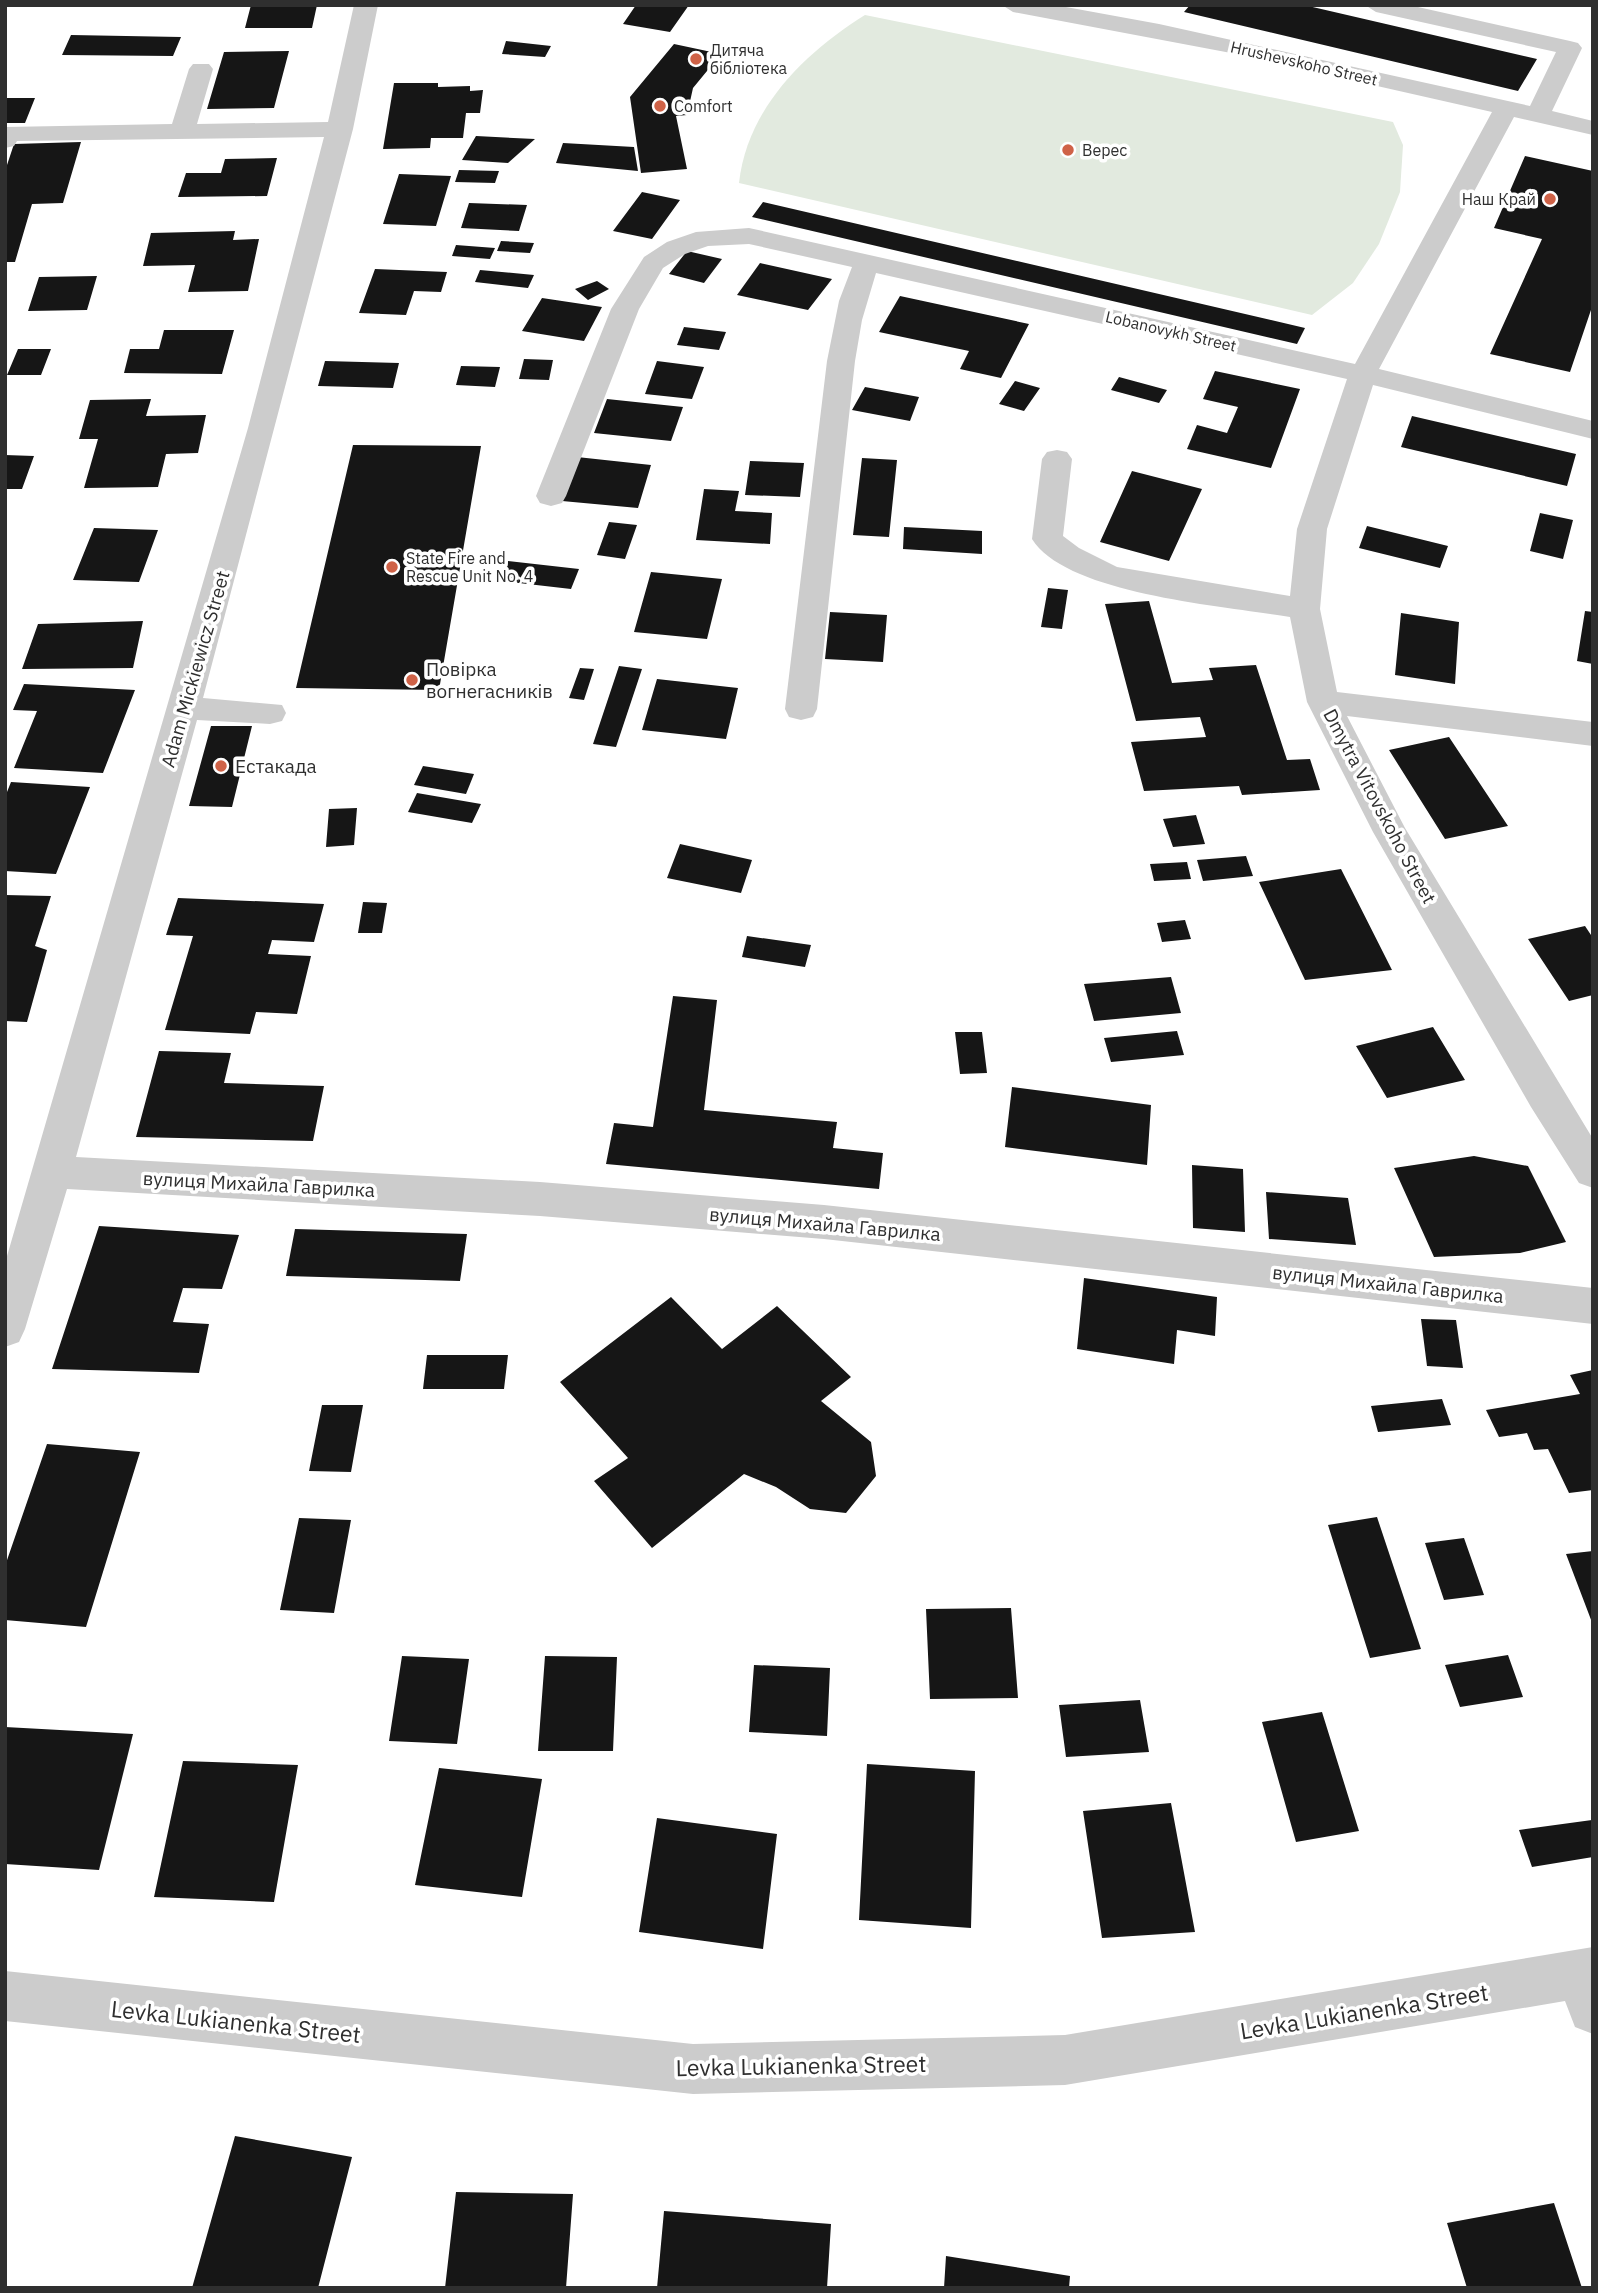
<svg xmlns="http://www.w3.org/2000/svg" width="1598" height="2293" font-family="'IBM Plex Sans',sans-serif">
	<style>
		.green { fill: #e2eadf }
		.building { fill: #161616 }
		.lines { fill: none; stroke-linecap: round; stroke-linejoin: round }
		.minor { fill: #ccc; fill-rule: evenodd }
		.poi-dot { fill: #cf6247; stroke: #fff; stroke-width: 2.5 }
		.labels { text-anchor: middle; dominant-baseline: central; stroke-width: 7; stroke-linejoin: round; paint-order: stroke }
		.far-poi-label { font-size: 16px; fill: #2f2f2f; stroke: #fff; text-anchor: start }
		.far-street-label { font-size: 16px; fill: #2f2f2f; stroke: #fff }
		.street-label { font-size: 19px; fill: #2f2f2f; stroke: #fff }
		.poi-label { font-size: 19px; fill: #2f2f2f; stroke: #fff; text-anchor: start }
		.near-street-label { font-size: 23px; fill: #2f2f2f; stroke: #fff }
	</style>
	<rect width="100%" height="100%" fill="#fff"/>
	<path class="green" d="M865,15l528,107 10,23 -3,47 -21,52 -26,39 -41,32 -573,-132c8,-74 65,-130 126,-168z"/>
	<path class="building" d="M251,5h66l-5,23h-67z
		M636,5h53l-19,27 -47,-8z
		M1190,5h114l233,54 -19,32 -334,-79z
		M71,35l110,2 -8,19 -111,-1z
		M506,41l45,5 -6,11 -43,-3z
		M674,44l47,10 -28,34 -6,27 -11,1 11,53 -46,4 -11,-76z
		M289,51l-15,57 -67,1 17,-57z
		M394,83h44v4l32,-1v5l13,-1 -3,23h-14l-3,25h-32l-1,10 -47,1z
		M5,98h30l-10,25h-20z
		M476,136l59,3 -27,24 -46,-3z
		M81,142l-18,61 -31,1 -17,58h-10v-91l9,-27z
		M563,143l71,4 4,24 -82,-8z
		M1525,156l68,15v133l-23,68 -80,-18 52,-115 -48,-11z
		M277,158l-10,38 -89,1 8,-24h35l4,-14z
		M459,170l40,1 -4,12 -40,-1z
		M399,174l52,2 -15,50 -53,-2z
		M642,192l38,8 -28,39 -39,-8z
		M763,202l542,126 -8,16 -545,-127z
		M469,203l58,2 -8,26 -58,-3z
		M235,231l-2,9 26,-1 -11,52 -60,1 7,-27 -52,1 8,-33z
		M501,241l33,2 -4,10 -33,-2z
		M456,245l39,3 -5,11 -38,-3z
		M687,251l35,8 -18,24 -35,-9z
		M760,263l72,16 -24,31 -71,-15z
		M375,269l72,3 -6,20 -27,-1 -8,24 -47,-2z
		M480,270l54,5 -6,13 -53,-6z
		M97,276l-10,34 -59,1 11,-34z
		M597,281l12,8 -21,11 -13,-11z
		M900,296l129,28 -28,54 -41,-9 9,-18 -90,-19z
		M542,298l60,9 -18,34 -62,-10z
		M684,327l42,5 -7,18 -42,-5z
		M164,330h70l-12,44 -98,-1 6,-24h29z
		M18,349h33l-10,26h-34z
		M524,359l29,1 -4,20 -30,-1z
		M325,361l74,2 -6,25 -75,-2z
		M657,361l47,6 -12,32 -47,-5z
		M461,366l39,1 -5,20 -39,-2z
		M1215,371l85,18 -29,79 -84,-19 10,-24 30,8 11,-26 -35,-8z
		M1119,377l48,13 -8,13 -48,-13z
		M1015,381l25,7 -16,23 -25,-7z
		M865,387l54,10 -9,24 -58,-11z
		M151,399l-5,17 60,-1 -8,38 -32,1 -8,33 -74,1 14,-49h-19l11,-39z
		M607,399l76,8 -12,34 -77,-8z
		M1412,416l164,38 -9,32 -166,-39z
		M353,445l128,1 -42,244 -143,-2z
		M5,455l29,1 -12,33h-17z
		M577,457l74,8 -13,43 -76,-7z
		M862,458l35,2 -8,77 -36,-2z
		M750,461l54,2 -4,34 -55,-2z
		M1132,471l70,18 -33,72 -69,-19z
		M704,489l35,2 -4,20 37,2 -2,31 -74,-4z
		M1540,513l33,7 -10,39 -33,-8z
		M609,522l28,3 -12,34 -28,-4z
		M1367,526l81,20 -8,22 -81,-20z
		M904,527l78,4v23l-79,-5z
		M94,528l64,2 -19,52 -66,-2z
		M508,561l71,8 -8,20 -70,-8z
		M651,572l71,7 -15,60 -73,-7z
		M1048,588l20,2 -6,39 -21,-2z
		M1149,601l23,82 41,-3 -4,-12 47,-3 31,95 23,-1 10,31 -78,5 -3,-9 -95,5 -13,-49 75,-5 -6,-20 -64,4 -31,-117z
		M1585,611l8,1v52l-16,-3z
		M830,612l57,3 -4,47 -58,-3z
		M1401,613l58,9 -4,62 -60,-9z
		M143,621l-10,47 -111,1 16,-45z
		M619,666l23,3 -26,78 -23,-3z
		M580,668l14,1 -10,31 -15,-2z
		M657,679l81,9 -12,51 -84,-9z
		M24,684l111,6 -32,83 -89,-5 23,-57 -24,-1z
		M211,726h41l-20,81 -43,-1z
		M1449,737l59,89 -63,13 -56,-89z
		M423,766l51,8 -8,20 -52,-9z
		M11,782l79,5 -34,87 -51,-3v-74z
		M417,793l64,11 -9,19 -64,-11z
		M357,808l-3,37 -28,2 3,-38z
		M1196,815l9,29 -32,3 -10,-28z
		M680,844l72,16 -11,33 -74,-15z
		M1246,856l7,20 -50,5 -6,-21z
		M1187,862l4,17 -37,2 -4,-17z
		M1341,869l51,101 -87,10 -46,-98z
		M5,895l46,1 -16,50 12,4 -20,72 -22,-1z
		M178,898l146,6 -10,38 -42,-2 -4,14 43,2 -14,58 -41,-2 -6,22 -85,-4 28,-94 -27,-1z
		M363,902l24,1 -5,30h-24z
		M1185,920l6,19 -29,3 -5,-19z
		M1585,926l8,12v57l-24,6 -41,-62z
		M747,936l64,9 -6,22 -63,-10z
		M1171,977l10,36 -87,8 -10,-37z
		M673,996l44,4 -13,110 133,12 -4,26 50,5 -4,36 -273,-25 8,-41 39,4z
		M1433,1027l32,53 -78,18 -31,-52z
		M1177,1031l7,24 -73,7 -7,-24z
		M955,1032h27l5,41 -27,1z
		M159,1051l72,2 -7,30 100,3 -11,55 -177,-4z
		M1012,1087l139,18 -4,60 -142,-18z
		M1474,1156l54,10 38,76 -46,11 -86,4 -40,-89z
		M1192,1165l51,4 2,63 -52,-4z
		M1266,1192l82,6 8,47 -87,-6z
		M99,1226l140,9 -17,54 -39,-1 -10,34 36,2 -10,49 -147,-4z
		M295,1229l172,5 -7,47 -174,-5z
		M1084,1278l133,19 -2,39 -38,-6 -3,34 -97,-15z
		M671,1297l51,52 55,-43 74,71 -30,24 50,41 5,34 -30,37 -36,-4 -34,-22 -32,-13 -92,74 -58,-67 34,-23 -68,-76z
		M1421,1319l35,1 7,48 -36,-2z
		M427,1355h81l-4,34h-81z
		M1593,1370v120l-24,3 -21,-44 -14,1 -7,-17 -28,4 -13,-27 94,-16 -10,-19z
		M1442,1399l9,26 -73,7 -7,-26z
		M322,1405h41l-12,67 -42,-1z
		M47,1444l93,8 -54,175 -81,-7v-54z
		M1377,1517l44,132 -51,9 -42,-133z
		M299,1518l52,2 -17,93 -54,-3z
		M1464,1538l20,57 -40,5 -19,-57z
		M1593,1551v74l-27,-71z
		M1011,1608l7,90 -88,1 -4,-90z
		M1508,1655l15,42 -63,10 -15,-42z
		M402,1656l67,3 -12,85 -68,-3z
		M545,1656l72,1 -4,94h-75z
		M754,1665l76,3 -3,68 -78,-4z
		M1140,1700l9,52 -83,5 -7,-52z
		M1322,1712l37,119 -63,11 -34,-120z
		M5,1727l128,7 -34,136 -94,-6z
		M183,1761l115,4 -24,137 -120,-5z
		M867,1764l108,7 -4,157 -112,-8z
		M439,1768l103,11 -20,118 -107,-12z
		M1171,1803l24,129 -93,6 -19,-127z
		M657,1818l120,16 -14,115 -124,-17z
		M1592,1820l1,37 -61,10 -13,-37z
		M235,2136l117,21 -34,131h-126z
		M456,2192l117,2 -7,94h-121z
		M1554,2203l28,85h-115l-20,-65z
		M664,2211l167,13 -4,64h-170z
		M946,2256l124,20 -1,12h-125z"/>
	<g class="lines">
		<path class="minor" d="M354,5h24l-25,124 -150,569 79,7 4,8 -4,8 -12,3 -73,-4 -121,437 464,25 284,23 769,83v36l-769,-85 -284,-23 -473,-27 -42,140 -6,13 -14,5v-84l243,-835 76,-291 -307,4 -3,5 -9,2v-21l167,-3 17,-55 4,-5h16l4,5 -16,55 131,-2z
			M1002,5h53l104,19 371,82 26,-54 -180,-40 -11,-7h44l161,36 8,2 4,5 -30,63 41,10v14l-79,-18 -135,252 214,52v18l-220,-54 -46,144 -7,80 17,83 256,30v24l-246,-30 58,112 188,311v49l-14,-5 -48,-76 -158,-275 -66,-130 -17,-85c-63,-11 -223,-22 -258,-78l10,-80 5,-7 10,-2 10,2 5,7 -9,77 16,12 38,19 173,29 7,-67 50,-150 -471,-106 -14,47 -7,41 -38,348 -4,8 -12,3 -12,-3 -4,-8 42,-348 12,-60 13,-34 -103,-23 -41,2 -23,8 -22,14 -24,41 -73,187 -4,7 -11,3 -11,-3 -4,-7 75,-187 33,-52 23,-15 29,-10 53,-4 606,136 137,-252 -261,-59 -218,-41z
			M1593,1947v87l-18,-7 -10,-26 -500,84 -372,9 -688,-73v-50l688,73 372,-9z"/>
	</g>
	<g class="poi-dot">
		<circle cx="696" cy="59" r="7"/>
		<circle cx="660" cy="106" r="7"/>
		<circle cx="1068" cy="150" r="7"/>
		<circle cx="1550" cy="199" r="7"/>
		<circle cx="392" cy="567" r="7"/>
		<circle cx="412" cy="680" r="7"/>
		<circle cx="221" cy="766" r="7"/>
	</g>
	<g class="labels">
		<g class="far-poi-label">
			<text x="710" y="50">Дитяча<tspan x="710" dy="18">бібліотека</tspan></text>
			<text x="674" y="106">Comfort</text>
			<text x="1082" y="150">Верес</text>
			<text x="1536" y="199" text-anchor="end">Наш Край</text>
			<text x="406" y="558">State Fire and<tspan x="406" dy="18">Rescue Unit No. 4</tspan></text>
		</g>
		<g class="far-street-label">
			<text transform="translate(1304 63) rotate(13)">Hrushevskoho Street</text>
			<text transform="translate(1171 331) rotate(13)">Lobanovykh Street</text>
		</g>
		<g class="street-label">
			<text transform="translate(195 669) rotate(-74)">Adam Mickiewicz Street</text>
			<text transform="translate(1380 806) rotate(62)">Dmytra Vitovskoho Street</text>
			<text transform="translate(259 1184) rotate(3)">вулиця Михайла Гаврилка</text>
			<text transform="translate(825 1224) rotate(5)">вулиця Михайла Гаврилка</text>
			<text transform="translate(1388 1284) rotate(6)">вулиця Михайла Гаврилка</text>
		</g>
		<g class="poi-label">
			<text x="426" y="669">Повірка<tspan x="426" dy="22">вогнегасників</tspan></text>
			<text x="235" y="766">Естакада</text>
		</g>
		<g class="near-street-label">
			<text transform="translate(1364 2011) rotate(-9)">Levka Lukianenka Street</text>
			<text transform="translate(236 2021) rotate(6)">Levka Lukianenka Street</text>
			<text transform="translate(801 2065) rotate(-1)">Levka Lukianenka Street</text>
		</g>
	</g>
	<rect width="1598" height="2293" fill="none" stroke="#2f2f2f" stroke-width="14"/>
</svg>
